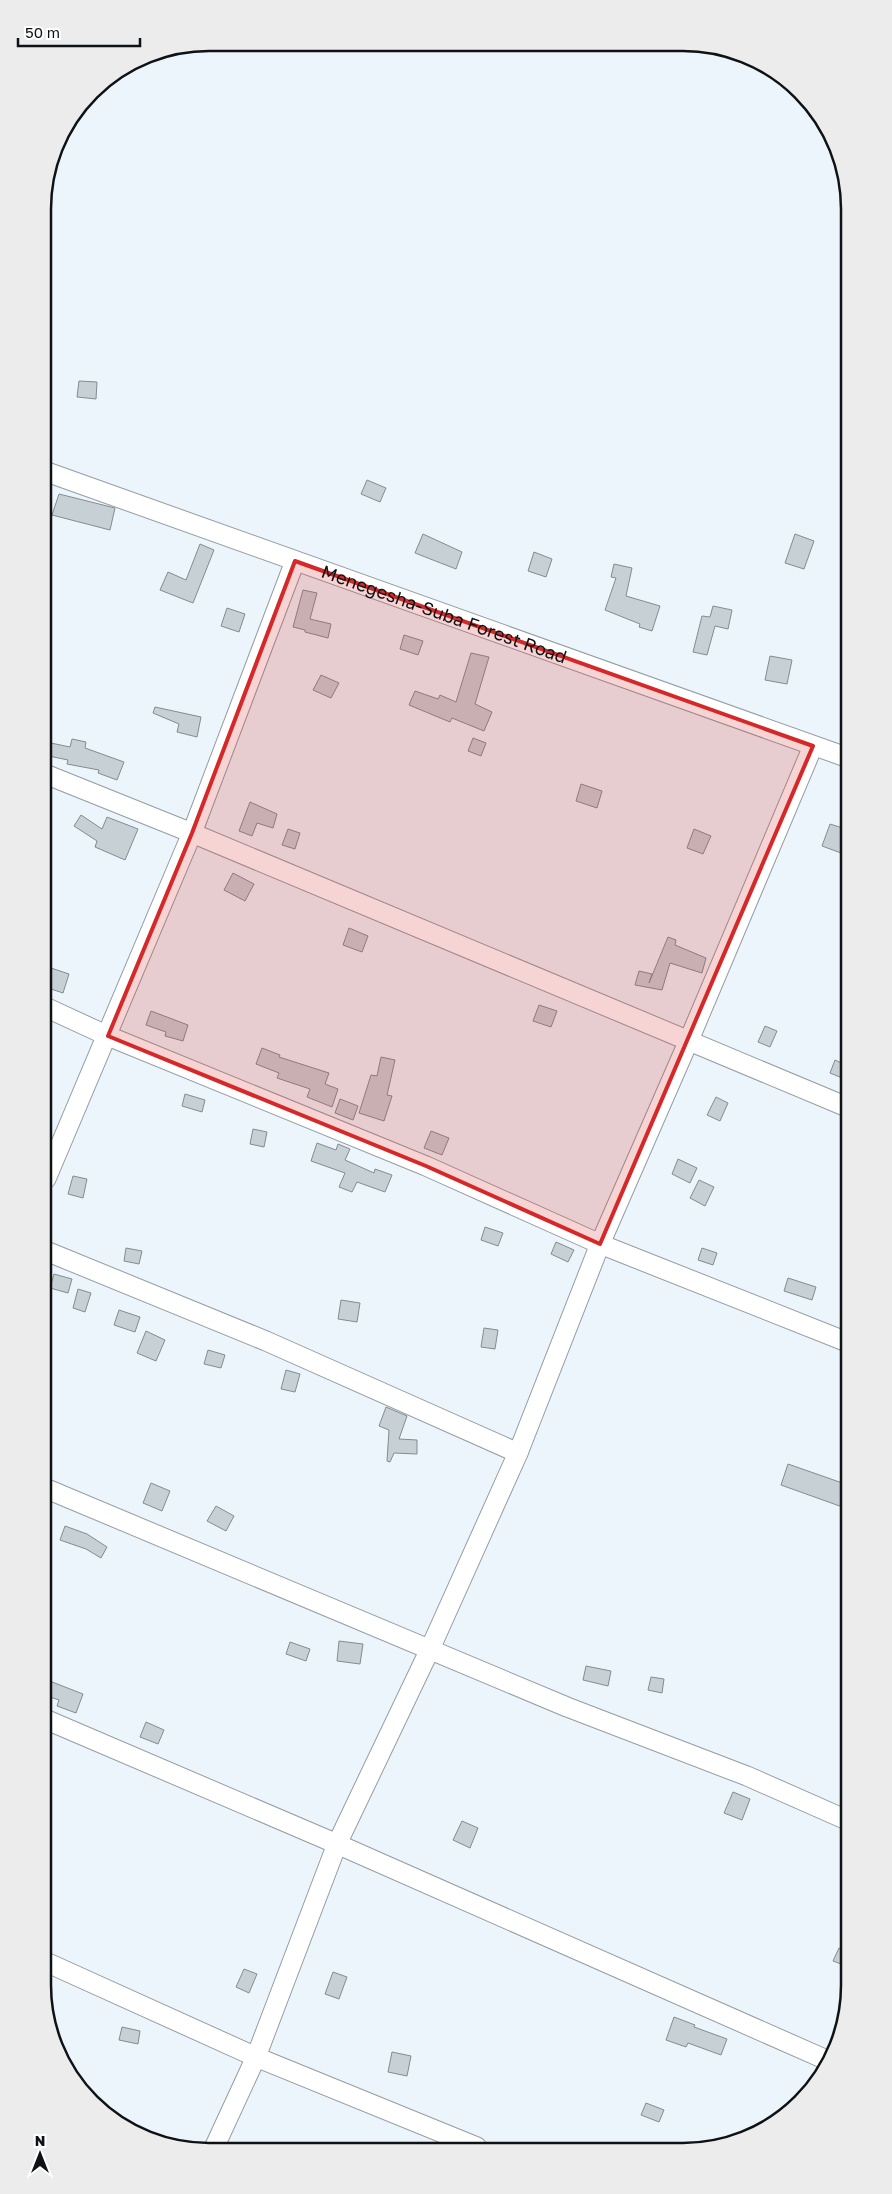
<svg xmlns="http://www.w3.org/2000/svg" width="892" height="2194" font-family="'Golos Text',sans-serif">
	<style>
		.building { fill: #c6d0d5; stroke: #828c91 }
		.lines { fill: none; stroke-linecap: round; stroke-linejoin: round }
		.minor-casing { stroke: #949da2; stroke-width: 21 }
		.minor { stroke: #fff; stroke-width: 19 }
		.marked { fill: #d62828; fill-opacity: 0.2; stroke: #d62828; stroke-width: 4; stroke-linejoin: round }
		.labels { text-anchor: middle; dominant-baseline: central; stroke-width: 4.5; stroke-linejoin: round; paint-order: stroke }
		.street-label { font-size: 18px; fill: #0e1214; stroke: #fff }
		.rim { fill: none; stroke: #0e1214; stroke-width: 2.5 }
	</style>
	<rect width="100%" height="100%" fill="#ebf5fb"/>
	<path class="building" d="M79,381l18,1 -1,17 -19,-2z
		M367,480l19,8 -6,14 -19,-8z
		M59,494l56,14 -5,22 -58,-15z
		M423,534l39,18 -6,17 -41,-16z
		M795,534l19,7 -10,28 -19,-6z
		M200,544l14,6 -21,53 -33,-13 8,-18 18,8z
		M534,552l18,7 -6,18 -18,-6z
		M614,564l18,4 -6,28 34,10 -8,25 -13,-4 1,-3 -35,-14 11,-32 -5,-1z
		M303,590l14,3 -7,26 21,5 -3,14 -23,-6v-2l-12,-3z
		M713,606l19,4 -4,19 -13,-3 -8,29 -14,-3 9,-36 8,1z
		M227,608l18,6 -6,18 -18,-6z
		M404,635l19,6 -5,14 -18,-6z
		M471,653l18,4 -14,47 17,8 -8,19 -32,-13 -2,4 -41,-17 6,-14 23,8 2,-4 16,7z
		M770,656l22,4 -5,24 -22,-4z
		M321,675l18,8 -8,15 -18,-8z
		M155,707l46,10 -4,20 -20,-5 2,-8 -26,-11z
		M473,738l13,5 -5,13 -13,-5z
		M72,739l14,3 -1,6 39,14 -7,18 -19,-7 1,-3 -32,-6 1,-4 -24,-5 2,-13 24,5z
		M581,784l21,7 -5,17 -21,-7z
		M250,802l27,12 -4,14 -16,-5 -5,13 -13,-5z
		M81,815l21,14 5,-12 31,12 -13,31 -30,-13 2,-6 -23,-15z
		M830,824l16,5v10l-5,14 -19,-7z
		M288,829l12,4 -5,16 -13,-4z
		M694,829l17,7 -8,18 -16,-6z
		M233,873l21,11 -9,17 -21,-11z
		M349,928l19,8 -6,16 -19,-7z
		M668,937l8,3 -1,5 31,13 -4,15 -32,-10 -8,27 -27,-5 4,-14 13,3 -3,9z
		M45,966l24,8 -6,19 -18,-6z
		M539,1005l18,6 -6,16 -18,-6z
		M151,1011l37,14 -5,16 -18,-5 1,-4 -20,-7z
		M765,1026l12,5 -7,16 -12,-5z
		M262,1048l18,7 -1,2 50,16 -4,11 13,5 -6,18 -25,-10 3,-8 -33,-11 2,-5 -23,-9z
		M381,1057l14,3 -8,35 5,1 -8,25 -25,-8 12,-38 6,1z
		M835,1060l11,5 1,15 -17,-7z
		M185,1094l20,6 -3,12 -20,-6z
		M716,1097l12,6 -8,18 -13,-6z
		M340,1099l18,7 -5,14 -18,-7z
		M253,1129l14,3 -3,15 -14,-3z
		M431,1131l18,7 -7,17 -18,-7z
		M317,1143l19,7 2,-6 12,5 -5,11 29,13 1,-4 17,6 -7,17 -28,-10 -5,10 -13,-5 6,-14 -34,-12z
		M678,1159l19,9 -7,15 -18,-9z
		M73,1176l14,3 -4,19 -15,-4z
		M699,1180l15,7 -9,19 -15,-8z
		M485,1227l18,6 -5,13 -17,-6z
		M556,1242l18,8 -6,12 -17,-8z
		M126,1248l16,3 -3,13 -15,-3z
		M702,1248l15,5 -4,12 -15,-5z
		M54,1274l18,5 -4,14 -18,-5z
		M788,1278l28,9 -4,13 -28,-9z
		M78,1289l13,4 -6,19 -12,-4z
		M341,1300l19,3 -3,19 -19,-3z
		M119,1310l21,7 -5,15 -21,-7z
		M484,1328l14,2 -3,19 -14,-2z
		M146,1331l19,9 -9,21 -19,-8z
		M208,1350l17,5 -4,13 -17,-4z
		M286,1370l14,4 -5,18 -14,-3z
		M386,1407l21,9 -8,23 18,1v14l-23,-1 -4,9 -3,-1 2,-31 -10,-4z
		M788,1464l60,21v24l-67,-24z
		M151,1483l19,8 -8,20 -19,-8z
		M216,1506l18,10 -8,15 -19,-10z
		M65,1526l22,8 20,13 -6,11 -15,-9 -26,-9z
		M339,1641l24,3 -3,20 -23,-3z
		M290,1642l20,7 -4,12 -20,-7z
		M586,1666l25,5 -3,15 -25,-6z
		M651,1677l13,2 -2,14 -14,-3z
		M47,1680l36,14 -7,19 -19,-7 2,-6 -12,-4z
		M146,1722l18,8 -6,14 -18,-7z
		M733,1792l17,7 -8,21 -18,-7z
		M462,1821l16,7 -8,20 -17,-8z
		M839,1948l10,4v15l-16,-6z
		M244,1969l13,5 -8,19 -13,-6z
		M333,1972l14,5 -8,22 -14,-5z
		M674,2017l21,8 -1,2 33,12 -6,16 -33,-12 -2,4 -20,-7z
		M122,2027l18,4 -2,13 -19,-4z
		M392,2052l19,4 -4,20 -19,-4z
		M646,2103l18,7 -5,12 -18,-7z"/>
	<g class="lines">
		<defs>
			<g id="minor">
				<path id="s1" d="M44,471l802,286"/>
				<path d="M45,774l147,59 655,274"/>
				<path d="M45,1007l63,29 318,130 174,78 247,98"/>
				<path d="M46,1179l146,-346 103,-272"/>
				<path d="M46,1251l220,90 252,112"/>
				<path d="M47,1489l520,218 180,69 102,45"/>
				<path d="M47,1720l290,124 492,217"/>
				<path d="M48,1963l208,94 221,90"/>
				<path d="M214,2148l42,-91 81,-213 93,-195 88,-196 82,-209 89,-204 124,-294"/>
			</g>
		</defs>
		<use href="#minor" class="minor-casing"/>
		<use href="#minor" class="minor"/>
	</g>
	<path class="marked" d="M295,561l518,185 -213,498 -174,-78 -318,-130 84,-203z"/>
	<g class="labels">
		<g class="street-label">
			<text stroke="none"><textPath href="#s1" startOffset="425">Menegesha-Suba Forest Road</textPath></text>
		</g>
	</g>
	<path d="M0 0H892V2194H0ZM209 51H683A158 158 0 0 1 841 209V1985A158 158 0 0 1 683 2143H209A158 158 0 0 1 51 1985V209A158 158 0 0 1 209 51Z" fill="#ececec" fill-rule="evenodd"/>
	<path class="rim" d="M209 51H683A158 158 0 0 1 841 209V1985A158 158 0 0 1 683 2143H209A158 158 0 0 1 51 1985V209A158 158 0 0 1 209 51Z"/>
	<g transform="translate(40 2154)" stroke="#ffffff" stroke-width="4" paint-order="stroke">
	<path d="M0-4L9 19L0 12L-9 19Z" fill="#0e1214"/>
	<text y="-8" font-size="14" font-weight="bold" text-anchor="middle" fill="#0e1214">N</text>
	</g>
	<path d="M18 38v8h122v-8" fill="none" stroke="#0e1214" stroke-width="2.5"/>
	<text x="25" y="38" font-size="15" fill="#0e1214" stroke="#ffffff" stroke-width="4" paint-order="stroke">50 m</text>
</svg>
